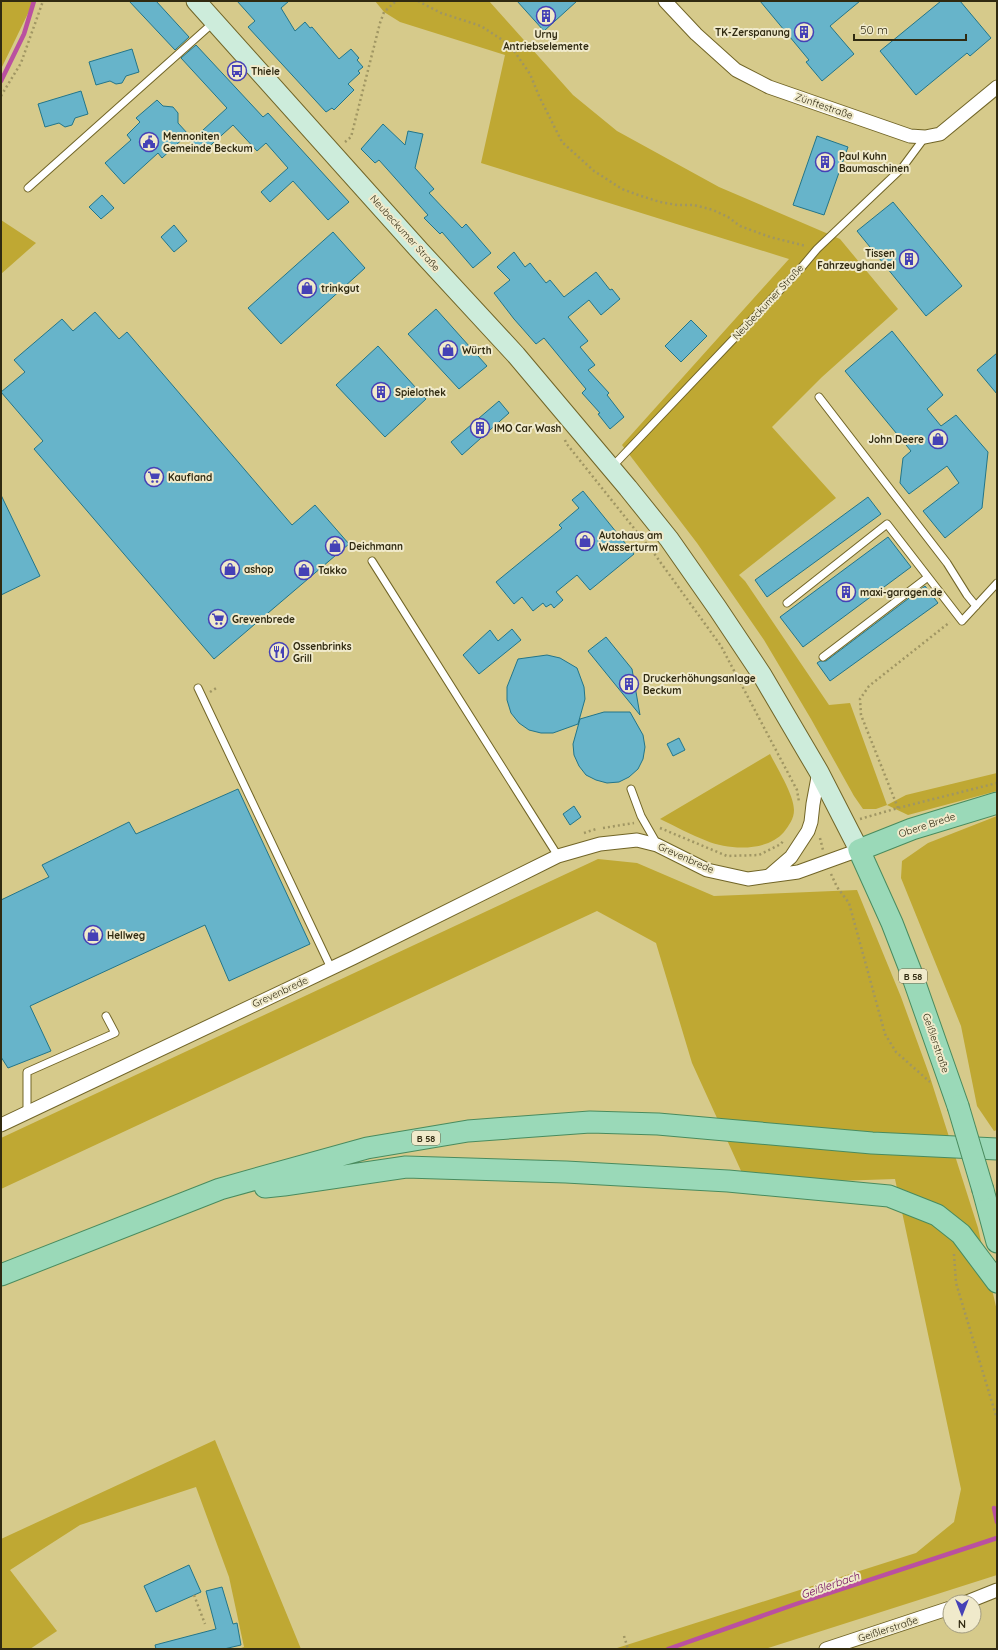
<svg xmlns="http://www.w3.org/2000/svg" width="998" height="1650" font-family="Quicksand,sans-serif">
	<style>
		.green { fill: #bfa833 }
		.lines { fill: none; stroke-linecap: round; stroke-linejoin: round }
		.stream { stroke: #ba50a0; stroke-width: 4.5 }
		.building { fill: #67b4ca; stroke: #237589 }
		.lane-casing { stroke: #716527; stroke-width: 9 }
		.street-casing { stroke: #716527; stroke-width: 15 }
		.secondary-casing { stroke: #716527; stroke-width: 21 }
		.primary-casing { stroke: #498b5e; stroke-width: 23 }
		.path { stroke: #a09663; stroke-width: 2.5; stroke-dasharray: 2 3; stroke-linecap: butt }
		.lane { stroke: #fff; stroke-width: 7 }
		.street { stroke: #fff; stroke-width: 13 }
		.secondary { stroke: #cdecdb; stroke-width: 19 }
		.primary { stroke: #9ad9b8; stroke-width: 21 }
		.primary-bridge-casing { stroke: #498b5e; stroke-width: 23; stroke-linecap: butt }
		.primary-bridge { stroke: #9ad9b8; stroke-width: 21 }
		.labels { text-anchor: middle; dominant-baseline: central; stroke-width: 4; stroke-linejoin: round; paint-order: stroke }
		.shield { fill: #f0eacb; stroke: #6a6449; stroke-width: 1 }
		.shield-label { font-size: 9px; font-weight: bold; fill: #302a11 }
		.poi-label { font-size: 10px; font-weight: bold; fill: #302a11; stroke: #f0eacb; text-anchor: start }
		.street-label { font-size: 10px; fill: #302a11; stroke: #f0eacb }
		.water-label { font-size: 11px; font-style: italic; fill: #6e045b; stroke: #f0eacb }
	</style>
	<rect width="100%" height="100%" fill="#d6ca8b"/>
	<path class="green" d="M1,1h33l-33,68 1,-60z
		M375,1h114l84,94 44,36 102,56 121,52 58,70 -76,68 -50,50 64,71 -97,77 6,6 84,124 21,-2 37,102 19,-10 91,-22v18l-89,24 -21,-10 -11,4h-13l-9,-13 -43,-77 -47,-79 -67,-97 -75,-98 167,-186 -308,-96 24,-108 -105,-33 -16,-10z
		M1,220l35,23 -35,31z
		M770,754c7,14 24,41 24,56 0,9 -5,15 -10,22 -17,20 -55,18 -77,9 -16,-6 -32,-15 -47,-22z
		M997,816v314l-3,1 -17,-25 -16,-80 -60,-148 1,-17 26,-18z
		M598,859l39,4 77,33 143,-6 44,107 28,77 49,154 19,83v264l-232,74h-151l302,-96 38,-31 7,-33 -66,-310 -148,5 -55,-121 -36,-120 -59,-32 -596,278v-51z
		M215,1440l86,209h-63l6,-2 -15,-70 -33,-90 -116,38 -70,45 47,61 -27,18h-29v-110z"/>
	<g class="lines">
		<path class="stream" d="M1,81l23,-47 10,-33
			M994,1508l3,14
			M668,1649l128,-45 201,-66"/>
	</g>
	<path class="building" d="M129,1h27l33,36 -14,13z
		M237,1h52l-8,7 14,23 10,-9 5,6 2,-1 27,32 12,-10 8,9 -2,2 6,7 -5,4 2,2 -12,11 6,6 -20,20 -2,-2 -6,4 -78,-85 7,-6z
		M517,1h60l-33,30z
		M760,1h100l-30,25 24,28 -32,27 -16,-19 3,-2z
		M941,1h19l31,37 -21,18 -3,-3 -51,42 -36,-44z
		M196,45l67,72 5,-4 81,89 -21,18 -35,-39 -23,21 -9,-10 27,-24 -22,-25 -9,8 -24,-26 -31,28 -11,-12 36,-33 -46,-50z
		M132,49l7,23 -13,4 -4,7 -6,1 -6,-3 -14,4 -7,-23z
		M81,91l7,23 -13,4 -3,7 -7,2 -6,-4 -14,4 -7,-23z
		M157,100l6,6 10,1 5,6v10l10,11 -26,24 -4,-5 -34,31 -19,-21 26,-23 -4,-5 13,-13 -4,-4z
		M383,124l22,21 3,-14 15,3 -8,34 19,21 -5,4 33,35 4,-4 25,29 -18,15 -31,-36 -2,2 -16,-16 4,-3 -49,-55 -4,3 -14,-14z
		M817,136l31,11 -24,68 -31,-10z
		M102,195l12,13 -13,11 -12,-12z
		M893,202l69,84 -36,30 -69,-85z
		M174,225l13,16 -13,11 -13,-15z
		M333,232l32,36 -84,76 -33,-36z
		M514,252l11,15 5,-4 16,20 4,-3 14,17 32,-25 14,18 2,-1 8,10 -19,16 -12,-15 -21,17 20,24 -8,6 15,18 -7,5 21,23 -2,2 17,22 -14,12 -12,-15 2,-1 -18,-20 4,-4 -42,-51 -8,6 -22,-25 -20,-26 16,-13 -13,-13z
		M436,309l51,57 -28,23 -51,-55z
		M95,312l24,27 8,-7 165,193 23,-20 34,39 -135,115 -180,-210 9,-8 -42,-49 24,-20 -11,-12 48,-41 11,12z
		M691,320l16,16 -26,26 -16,-16z
		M892,331l51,64 -16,14 14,17 15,-11 32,37 -6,56 -37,30 -22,-27 36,-28 -12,-17 -38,28 -9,-11 3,-25 8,-7 -66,-80z
		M378,346l48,53 -41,38 -49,-52z
		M997,353v41l-20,-24z
		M499,401l10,12 -47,42 -11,-13z
		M583,491l51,63 -44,36 -13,-15 -21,17 7,8 -9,8 -3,-4 -5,3 -3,-4 -10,8 -11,-14 -8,7 -18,-22 66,-54 -3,-3 20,-17 -7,-8z
		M1,495l39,81 -39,19z
		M868,497l13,17 -114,83 -12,-17z
		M888,537l23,30 -108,80 -23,-30z
		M925,586l13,17 -108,78 -13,-18 3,-2h6z
		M512,629l9,11 -42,34 -16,-19 27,-25 8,11z
		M606,637l26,32 8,46 -52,-64z
		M281,643l8,8 -11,10 -8,-8z
		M547,655l13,3 17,10 7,19 1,12 -7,25 -25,9h-12l-12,-3 -10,-7 -8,-10 -4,-13v-13l11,-28z
		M604,712h26l13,23 2,12 -2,12 -5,10 -9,8 -10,5 -12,1 -11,-3 -10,-5 -7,-9 -5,-11 -1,-11 7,-25z
		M679,738l6,12 -12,6 -6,-12z
		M238,789l72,155 -81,37 -24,-56 -175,81 21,45 -43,17 -7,-11v-157l48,-23 -7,-12 87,-43 7,12z
		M574,806l7,11 -11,8 -7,-11z
		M189,1565l12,27 -45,20 -12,-26z
		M222,1587l11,37 4,-1 4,22 -17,4h-68l-1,-4 61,-16 -10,-38z"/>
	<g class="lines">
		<defs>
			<path id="lane" d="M28,188l186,-166
				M819,397l128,166 20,32 9,11
				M612,467l189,-199 16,-19 85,-81 23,-31
				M372,561l186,295
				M787,603l100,-79 75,97 35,-38
				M823,657l105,-80
				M198,688l133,280
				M631,789l10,27 16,28
				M27,1111v-39l88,-39 -9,-17"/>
			<path id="street" d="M665,1l31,33 40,36 33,17 141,49 15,1 15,-3 57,-47
				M769,876l22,-19 17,-26 3,-9 2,-18 6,-32
				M1,1125l352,-167 205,-102 42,-12 37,-4 20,5 50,25 41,9 50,-7 61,-22
				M967,1602l30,-12
				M826,1649l124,-41"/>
			<path id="secondary" d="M196,1l224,250 96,104 112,133 41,51 49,70 44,66 57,97 40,78"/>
			<path id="primary" d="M958,1106l-47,-134 -19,-49 -33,-73 53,-21 85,-26
				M265,1187l19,-2 122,-18 160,5 162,9 161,15 48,19 24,19 36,48
				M983,1190l14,52
				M1,1275l219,-86 147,-41 101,-17 122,-9 68,2 214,19 125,6"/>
		</defs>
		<use href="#lane" class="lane-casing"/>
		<use href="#street" class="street-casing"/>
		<use href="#secondary" class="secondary-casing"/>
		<use href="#primary" class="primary-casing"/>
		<path class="path" d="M418,1l23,12 40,13 29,19 20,29 9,22 23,46 32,29 28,18 19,7 19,6 17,3h17l19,5 15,7 12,9 30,11 36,9
			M1,96l20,-33 22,-62
			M345,142l6,-5 29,-114 4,-11 12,-11
			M565,440l1,3 87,109 68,94 76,144 2,12
			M210,692l8,-5
			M898,808l-37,-93 -1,-16 9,-13 81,-64
			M860,819l38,-11 99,-25
			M603,828l31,-5
			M660,828l67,28 32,-1 22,-11 2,-3
			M584,833l12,-4
			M820,838l3,12
			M831,874l6,13 12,16 36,131 11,18 34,30
			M954,1254l2,29 41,136
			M194,1595l11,29
			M624,1636l4,13"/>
		<use href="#lane" class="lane"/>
		<use href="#street" class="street"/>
		<use href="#secondary" class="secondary"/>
		<use href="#primary" class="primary"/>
		<defs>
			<path id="primary-bridge" d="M958,1106l25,84"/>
		</defs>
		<use href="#primary-bridge" class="primary-bridge-casing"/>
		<use href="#primary-bridge" class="primary-bridge"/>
	</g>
	<defs>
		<symbol id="building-ring" viewBox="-11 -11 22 22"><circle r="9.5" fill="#f0eacb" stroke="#4541b6" stroke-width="1.5"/><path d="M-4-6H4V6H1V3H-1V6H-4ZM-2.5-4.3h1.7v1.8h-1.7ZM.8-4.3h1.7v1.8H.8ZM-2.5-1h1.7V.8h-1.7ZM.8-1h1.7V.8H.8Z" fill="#4541b6"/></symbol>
		<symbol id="bus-ring" viewBox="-11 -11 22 22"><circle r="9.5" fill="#f0eacb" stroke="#4541b6" stroke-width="1.5"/><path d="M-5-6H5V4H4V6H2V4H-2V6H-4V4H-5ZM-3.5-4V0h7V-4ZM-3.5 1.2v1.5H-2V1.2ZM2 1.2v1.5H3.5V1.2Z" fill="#4541b6"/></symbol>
		<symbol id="civic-ring" viewBox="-11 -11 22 22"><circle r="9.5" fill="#f0eacb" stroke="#4541b6" stroke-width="1.5"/><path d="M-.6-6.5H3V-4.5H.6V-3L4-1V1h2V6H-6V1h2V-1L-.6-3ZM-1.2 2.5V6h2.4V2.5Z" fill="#4541b6"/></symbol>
		<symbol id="shop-ring" viewBox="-11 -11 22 22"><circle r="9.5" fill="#f0eacb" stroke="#4541b6" stroke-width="1.5"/><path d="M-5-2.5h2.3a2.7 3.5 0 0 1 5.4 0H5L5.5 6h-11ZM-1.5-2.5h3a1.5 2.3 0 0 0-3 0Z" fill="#4541b6"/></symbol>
		<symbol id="supermarket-ring" viewBox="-11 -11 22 22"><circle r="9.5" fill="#f0eacb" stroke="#4541b6" stroke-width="1.5"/><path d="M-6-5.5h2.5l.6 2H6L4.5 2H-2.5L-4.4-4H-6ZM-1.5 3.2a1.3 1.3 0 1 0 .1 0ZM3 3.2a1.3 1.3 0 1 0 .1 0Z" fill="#4541b6"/></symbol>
		<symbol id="restaurant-ring" viewBox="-11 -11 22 22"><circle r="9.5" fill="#f0eacb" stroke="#4541b6" stroke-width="1.5"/><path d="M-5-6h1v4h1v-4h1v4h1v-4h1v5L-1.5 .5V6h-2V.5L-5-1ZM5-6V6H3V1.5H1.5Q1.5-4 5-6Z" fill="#4541b6"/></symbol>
	</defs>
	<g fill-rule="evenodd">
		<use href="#building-ring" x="535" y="5" width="22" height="22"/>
		<use href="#building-ring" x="793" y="21" width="22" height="22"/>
		<use href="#bus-ring" x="226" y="60" width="22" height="22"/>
		<use href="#civic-ring" x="138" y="131" width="22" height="22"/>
		<use href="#building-ring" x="814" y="151" width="22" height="22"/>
		<use href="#building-ring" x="898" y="248" width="22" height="22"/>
		<use href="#shop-ring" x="296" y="277" width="22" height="22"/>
		<use href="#shop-ring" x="437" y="339" width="22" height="22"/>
		<use href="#building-ring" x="370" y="381" width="22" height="22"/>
		<use href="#building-ring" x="469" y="417" width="22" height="22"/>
		<use href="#shop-ring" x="927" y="428" width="22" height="22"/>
		<use href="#supermarket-ring" x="143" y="466" width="22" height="22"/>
		<use href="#shop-ring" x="574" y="530" width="22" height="22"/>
		<use href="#shop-ring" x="324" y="535" width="22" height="22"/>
		<use href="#shop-ring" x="219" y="558" width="22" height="22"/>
		<use href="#shop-ring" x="293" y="559" width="22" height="22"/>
		<use href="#building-ring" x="835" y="581" width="22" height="22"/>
		<use href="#supermarket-ring" x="207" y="608" width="22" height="22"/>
		<use href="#restaurant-ring" x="268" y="641" width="22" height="22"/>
		<use href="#building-ring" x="618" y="673" width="22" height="22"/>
		<use href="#shop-ring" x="82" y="924" width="22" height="22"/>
	</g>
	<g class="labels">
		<g class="shield">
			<rect x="899" y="969" width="28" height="14" rx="3"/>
			<rect x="412" y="1131" width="28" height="14" rx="3"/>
		</g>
		<g class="shield-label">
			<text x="913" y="976">B 58</text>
			<text x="426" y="1138">B 58</text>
		</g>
		<g class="poi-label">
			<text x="790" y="32" text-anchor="end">TK-Zerspanung</text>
			<text x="546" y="34" text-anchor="middle">Urny<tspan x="546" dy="12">Antriebselemente</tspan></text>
			<text x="251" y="71">Thiele</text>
			<text x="163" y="136">Mennoniten<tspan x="163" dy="12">Gemeinde Beckum</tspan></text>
			<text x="839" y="156">Paul Kuhn<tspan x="839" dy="12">Baumaschinen</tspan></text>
			<text x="895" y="253" text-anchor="end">Tissen<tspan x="895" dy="12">Fahrzeughandel</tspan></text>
			<text x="321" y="288">trinkgut</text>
			<text x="462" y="350">Würth</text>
			<text x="395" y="392">Spielothek</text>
			<text x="494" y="428">IMO Car Wash</text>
			<text x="924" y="439" text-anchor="end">John Deere</text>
			<text x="168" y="477">Kaufland</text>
			<text x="599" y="535">Autohaus am<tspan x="599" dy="12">Wasserturm</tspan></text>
			<text x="349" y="546">Deichmann</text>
			<text x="244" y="569">ashop</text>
			<text x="318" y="570">Takko</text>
			<text x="860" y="592">maxi-garagen.de</text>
			<text x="232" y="619">Grevenbrede</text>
			<text x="293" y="646">Ossenbrinks<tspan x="293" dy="12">Grill</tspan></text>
			<text x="643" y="678">Druckerhöhungsanlage<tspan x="643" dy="12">Beckum</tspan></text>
			<text x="107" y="935">Hellweg</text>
		</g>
		<g class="street-label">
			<text transform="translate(824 106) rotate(19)">Zünftestraße</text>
			<text transform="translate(405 233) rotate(48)">Neubeckumer Straße</text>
			<text transform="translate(768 302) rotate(-47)">Neubeckumer Straße</text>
			<text transform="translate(927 825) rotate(-18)">Obere Brede</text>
			<text transform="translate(686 858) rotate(24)">Grevenbrede</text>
			<text transform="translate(280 992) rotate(-25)">Grevenbrede</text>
			<text transform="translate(936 1043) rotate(71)">Geißlerstraße</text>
			<text transform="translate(888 1629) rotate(-18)">Geißlerstraße</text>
		</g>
		<g class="water-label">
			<text transform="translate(830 1585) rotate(-19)">Geißlerbach</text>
		</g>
	</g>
	<rect width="998" height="1650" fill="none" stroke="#302a11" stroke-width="4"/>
	<g transform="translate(962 1614) rotate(180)"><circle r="19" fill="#f0eacb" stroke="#a39d81"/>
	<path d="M0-3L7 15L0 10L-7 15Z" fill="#4541b6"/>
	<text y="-6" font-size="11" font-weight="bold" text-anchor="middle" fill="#302a11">N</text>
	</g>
	<path d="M854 34v6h112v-6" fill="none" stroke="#302a11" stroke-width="2"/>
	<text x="860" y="34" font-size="12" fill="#302a11" stroke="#f0eacb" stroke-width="3" paint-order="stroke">50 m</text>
</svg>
